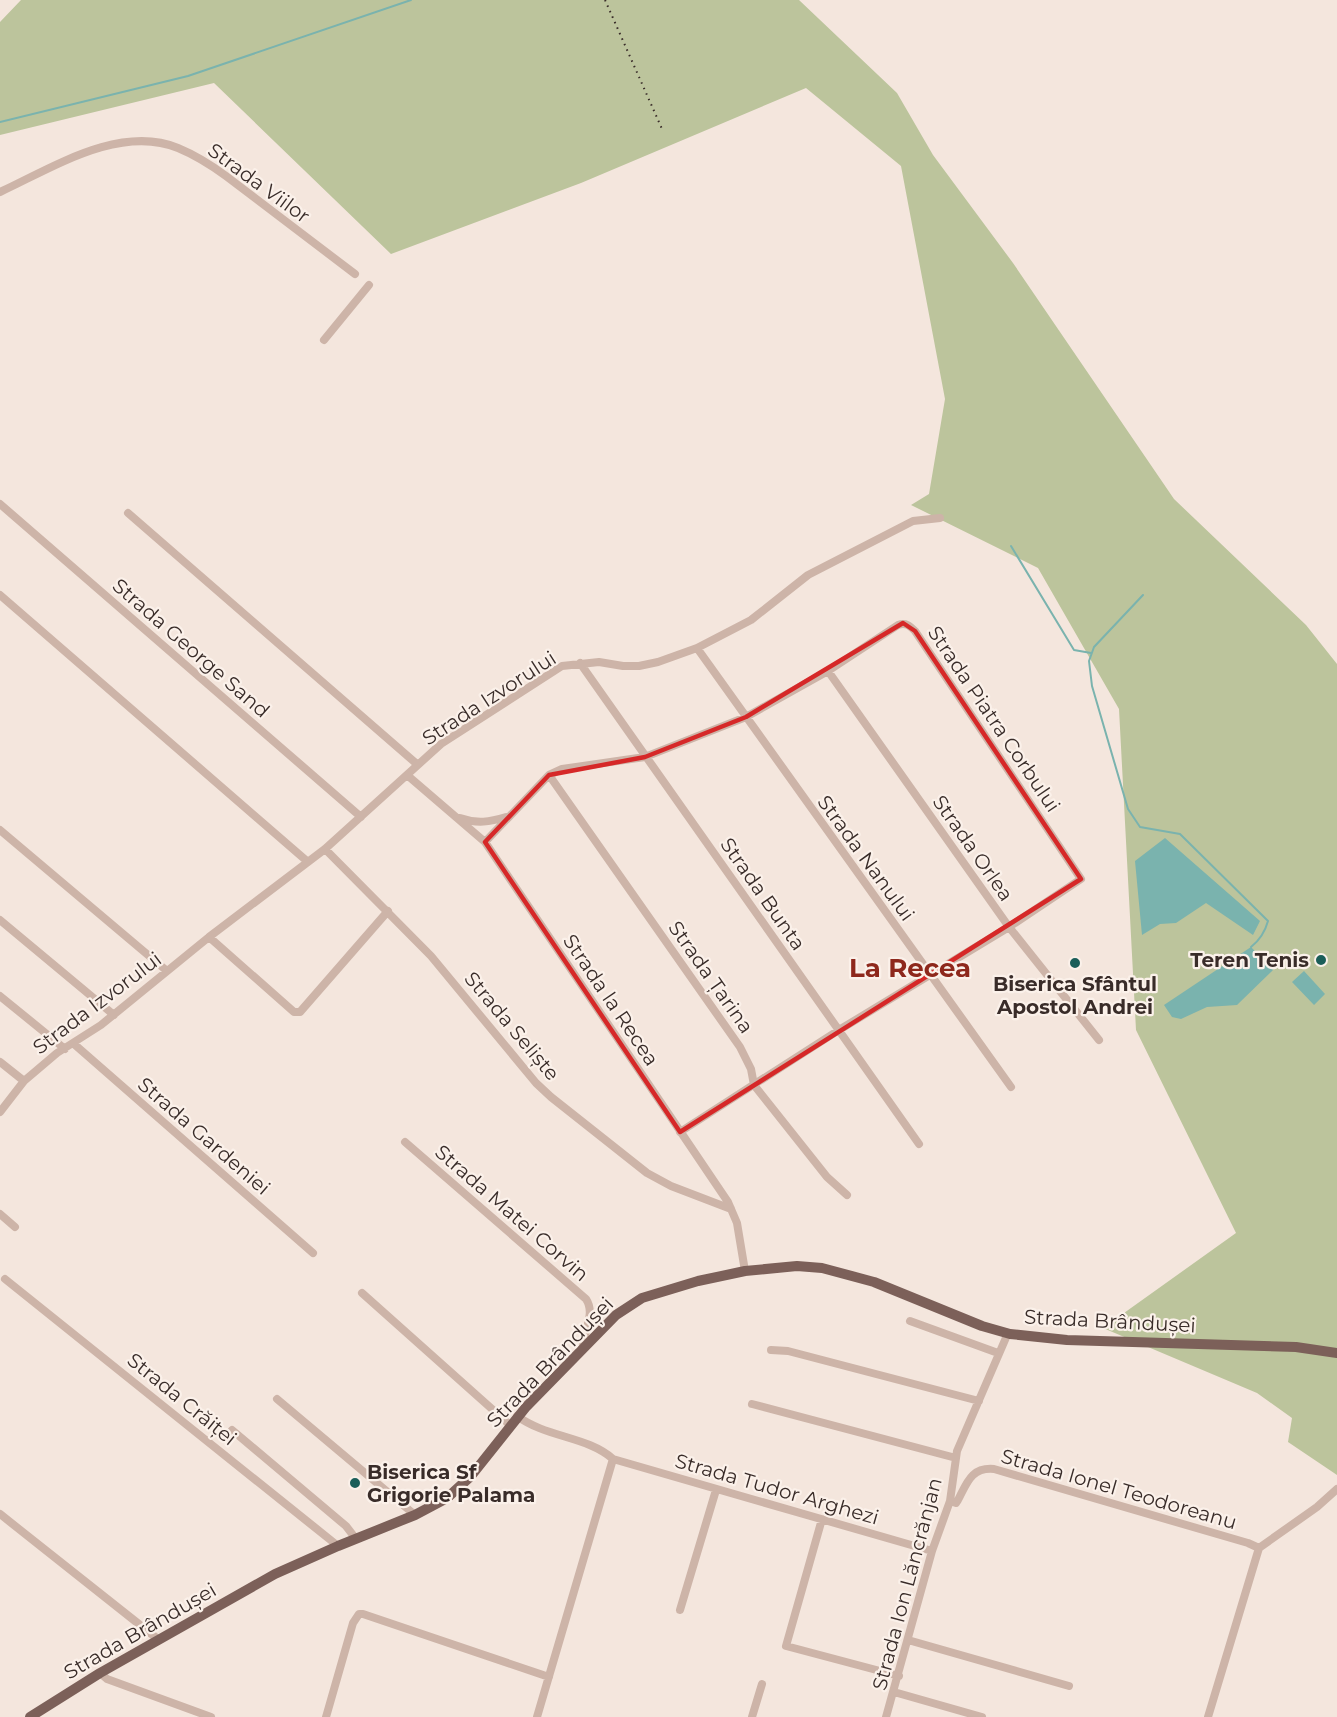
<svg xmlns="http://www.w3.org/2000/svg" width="1337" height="1717" font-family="Montserrat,sans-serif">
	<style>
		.green { fill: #bcc49c }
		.water { fill: #7ab3ae }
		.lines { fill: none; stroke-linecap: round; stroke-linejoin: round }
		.stream { stroke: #7ab3ae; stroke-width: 2 }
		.minor { stroke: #cdb4a8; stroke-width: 8 }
		.major { stroke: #7c6059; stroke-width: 10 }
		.rail { stroke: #392c29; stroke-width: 2; stroke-dasharray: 1.5 4.5; stroke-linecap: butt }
		.marked { fill: none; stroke: #d62828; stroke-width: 4.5; stroke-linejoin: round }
		.poi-dot { fill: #1b5e59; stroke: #fbf1ea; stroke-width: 2 }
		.labels { text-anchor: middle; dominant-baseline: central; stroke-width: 4.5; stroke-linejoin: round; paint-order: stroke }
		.street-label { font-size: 20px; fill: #392c29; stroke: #fbf1ea }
		.poi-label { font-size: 20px; font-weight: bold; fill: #392c29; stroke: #fbf1ea; text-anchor: end }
		.district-label { font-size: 26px; font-weight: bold; fill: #8e281c; stroke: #fbf1ea }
	</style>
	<rect width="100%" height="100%" fill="#f4e6dd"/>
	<path class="green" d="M21,0h778l98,93 36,62 80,108 161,236 132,126 31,39v811l-49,-33 4,-24 -35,-25 -154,-65 133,-95 -100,-203 -17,-321 -81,-141 -127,-63 18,-11 16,-95 -44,-233 -95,-78 -225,95 -190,71 -177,-171 -214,52v-113z"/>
	<path class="water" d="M1165,838l95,83 -7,14 -47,-32 -30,20 -16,1 -18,11 -7,-74z
		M1251,947l22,23 -36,35 -30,2 -26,12 -9,-2 -8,-12z
		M1304,971l21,23 -11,11 -22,-23z"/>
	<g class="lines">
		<path class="stream" d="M0,122l188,-46 223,-76
			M1011,546l63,104 17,3
			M1143,595l-49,52 -5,14 3,25 36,123 12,18 40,7 88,87c-3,11 -8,19 -17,26"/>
		<path class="minor" d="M0,192c52,-24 120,-68 178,-44 17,7 33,17 48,28l129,98
			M324,340l45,-55
			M0,504l361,313
			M128,513l290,252
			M0,595l308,267
			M697,648l314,439
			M580,663l339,481
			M828,671l181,256 90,113
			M407,775l78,67 243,360 9,21 8,48
			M549,775l191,272 11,22 3,16 73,92 20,18
			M460,818c17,6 30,4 46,-1
			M0,830l167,141
			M485,842l64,-67 13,-6 83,-12 101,-40 82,-46 70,-46c8,-3 12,1 17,6l166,248 -72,48 -170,103 -159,102
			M325,849l106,107 105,127 15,14 96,76 24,13 60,23
			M0,920l114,95
			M209,937l85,75h6l88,-101
			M0,996l65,53
			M74,1044l239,209
			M0,1062l24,19
			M0,1112l24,-31 13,-11 20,-17 44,-28 108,-88 116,-88 116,-105 121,-78 37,-4 24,4h16l19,-4 39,-14 54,-28 57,-45 105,-54 27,-3
			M405,1142l181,157c10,15 -3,32 -3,49
			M0,1214l15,13
			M5,1279l333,267
			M362,1293l148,132
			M910,1321l88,32
			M771,1350l17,1 191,50
			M277,1399l138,116
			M752,1404l204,54
			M517,1416c30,22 70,20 96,43l319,92
			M232,1430l114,96 10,13
			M950,1501l6,2 2,-3c9,-17 13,-33 36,-31l254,74 11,5
			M0,1514l159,126
			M822,1519l-36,127 113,30
			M1259,1548l58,-41 20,-18
			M680,1610l36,-120
			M908,1640l161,46
			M100,1673l7,6 104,38
			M894,1692l88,25
			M326,1717l27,-94 6,-9h4l186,63
			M537,1717l76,-258
			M752,1717l10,-33
			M886,1717l46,-166 18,-50 7,-50 51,-118
			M1208,1717l51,-169"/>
		<path class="major" d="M30,1717l70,-44 175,-99 63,-28 77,-31 32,-17 24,-22 55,-69 90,-92 26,-17 56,-17 47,-10 52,-5 25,2 52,14 108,44 28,8 57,6 229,7 41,6"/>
		<path class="rail" d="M605,0l57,129"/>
	</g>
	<path class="marked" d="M903,623l12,8 166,248 -401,253 -195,-290 64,-67 96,-18 101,-40z"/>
	<g class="poi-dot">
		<circle cx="1321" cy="960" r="6"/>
		<circle cx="1075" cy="963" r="6"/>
		<circle cx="355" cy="1483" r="6"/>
	</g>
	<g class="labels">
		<g class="street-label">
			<text transform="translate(259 183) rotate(36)">Strada Viilor</text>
			<text transform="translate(191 648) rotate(41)">Strada George Sand</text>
			<text transform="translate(489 698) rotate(-33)">Strada Izvorului</text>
			<text transform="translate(994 719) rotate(56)">Strada Piatra Corbului</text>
			<text transform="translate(973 848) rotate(55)">Strada Orlea</text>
			<text transform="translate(866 858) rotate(54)">Strada Nanului</text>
			<text transform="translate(763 894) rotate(55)">Strada Bunta</text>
			<text transform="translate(711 977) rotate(55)">Strada Țarina</text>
			<text transform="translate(611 1000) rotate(56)">Strada la Recea</text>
			<text transform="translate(97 1003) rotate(-37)">Strada Izvorului</text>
			<text transform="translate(512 1026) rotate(50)">Strada Seliște</text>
			<text transform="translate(204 1136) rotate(41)">Strada Gardeniei</text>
			<text transform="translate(512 1213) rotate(41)">Strada Matei Corvin</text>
			<text transform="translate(1110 1321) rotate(3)">Strada Brândușei</text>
			<text transform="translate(550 1362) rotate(-46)">Strada Brândușei</text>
			<text transform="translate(182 1399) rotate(39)">Strada Crăiței</text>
			<text transform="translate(777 1489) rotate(16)">Strada Tudor Arghezi</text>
			<text transform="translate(1119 1489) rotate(16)">Strada Ionel Teodoreanu</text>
			<text transform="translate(907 1584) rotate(-75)">Strada Ion Lăncrănjan</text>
			<text transform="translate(140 1631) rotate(-30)">Strada Brândușei</text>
		</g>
		<g class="poi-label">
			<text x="1309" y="960">Teren Tenis</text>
			<text x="1075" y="984" text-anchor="middle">Biserica Sfântul<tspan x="1075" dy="23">Apostol Andrei</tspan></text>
			<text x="367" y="1472" text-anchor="start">Biserica Sf<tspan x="367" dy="23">Grigorie Palama</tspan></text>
		</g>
		<g class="district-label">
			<text x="910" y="968">La Recea</text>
		</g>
	</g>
</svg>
